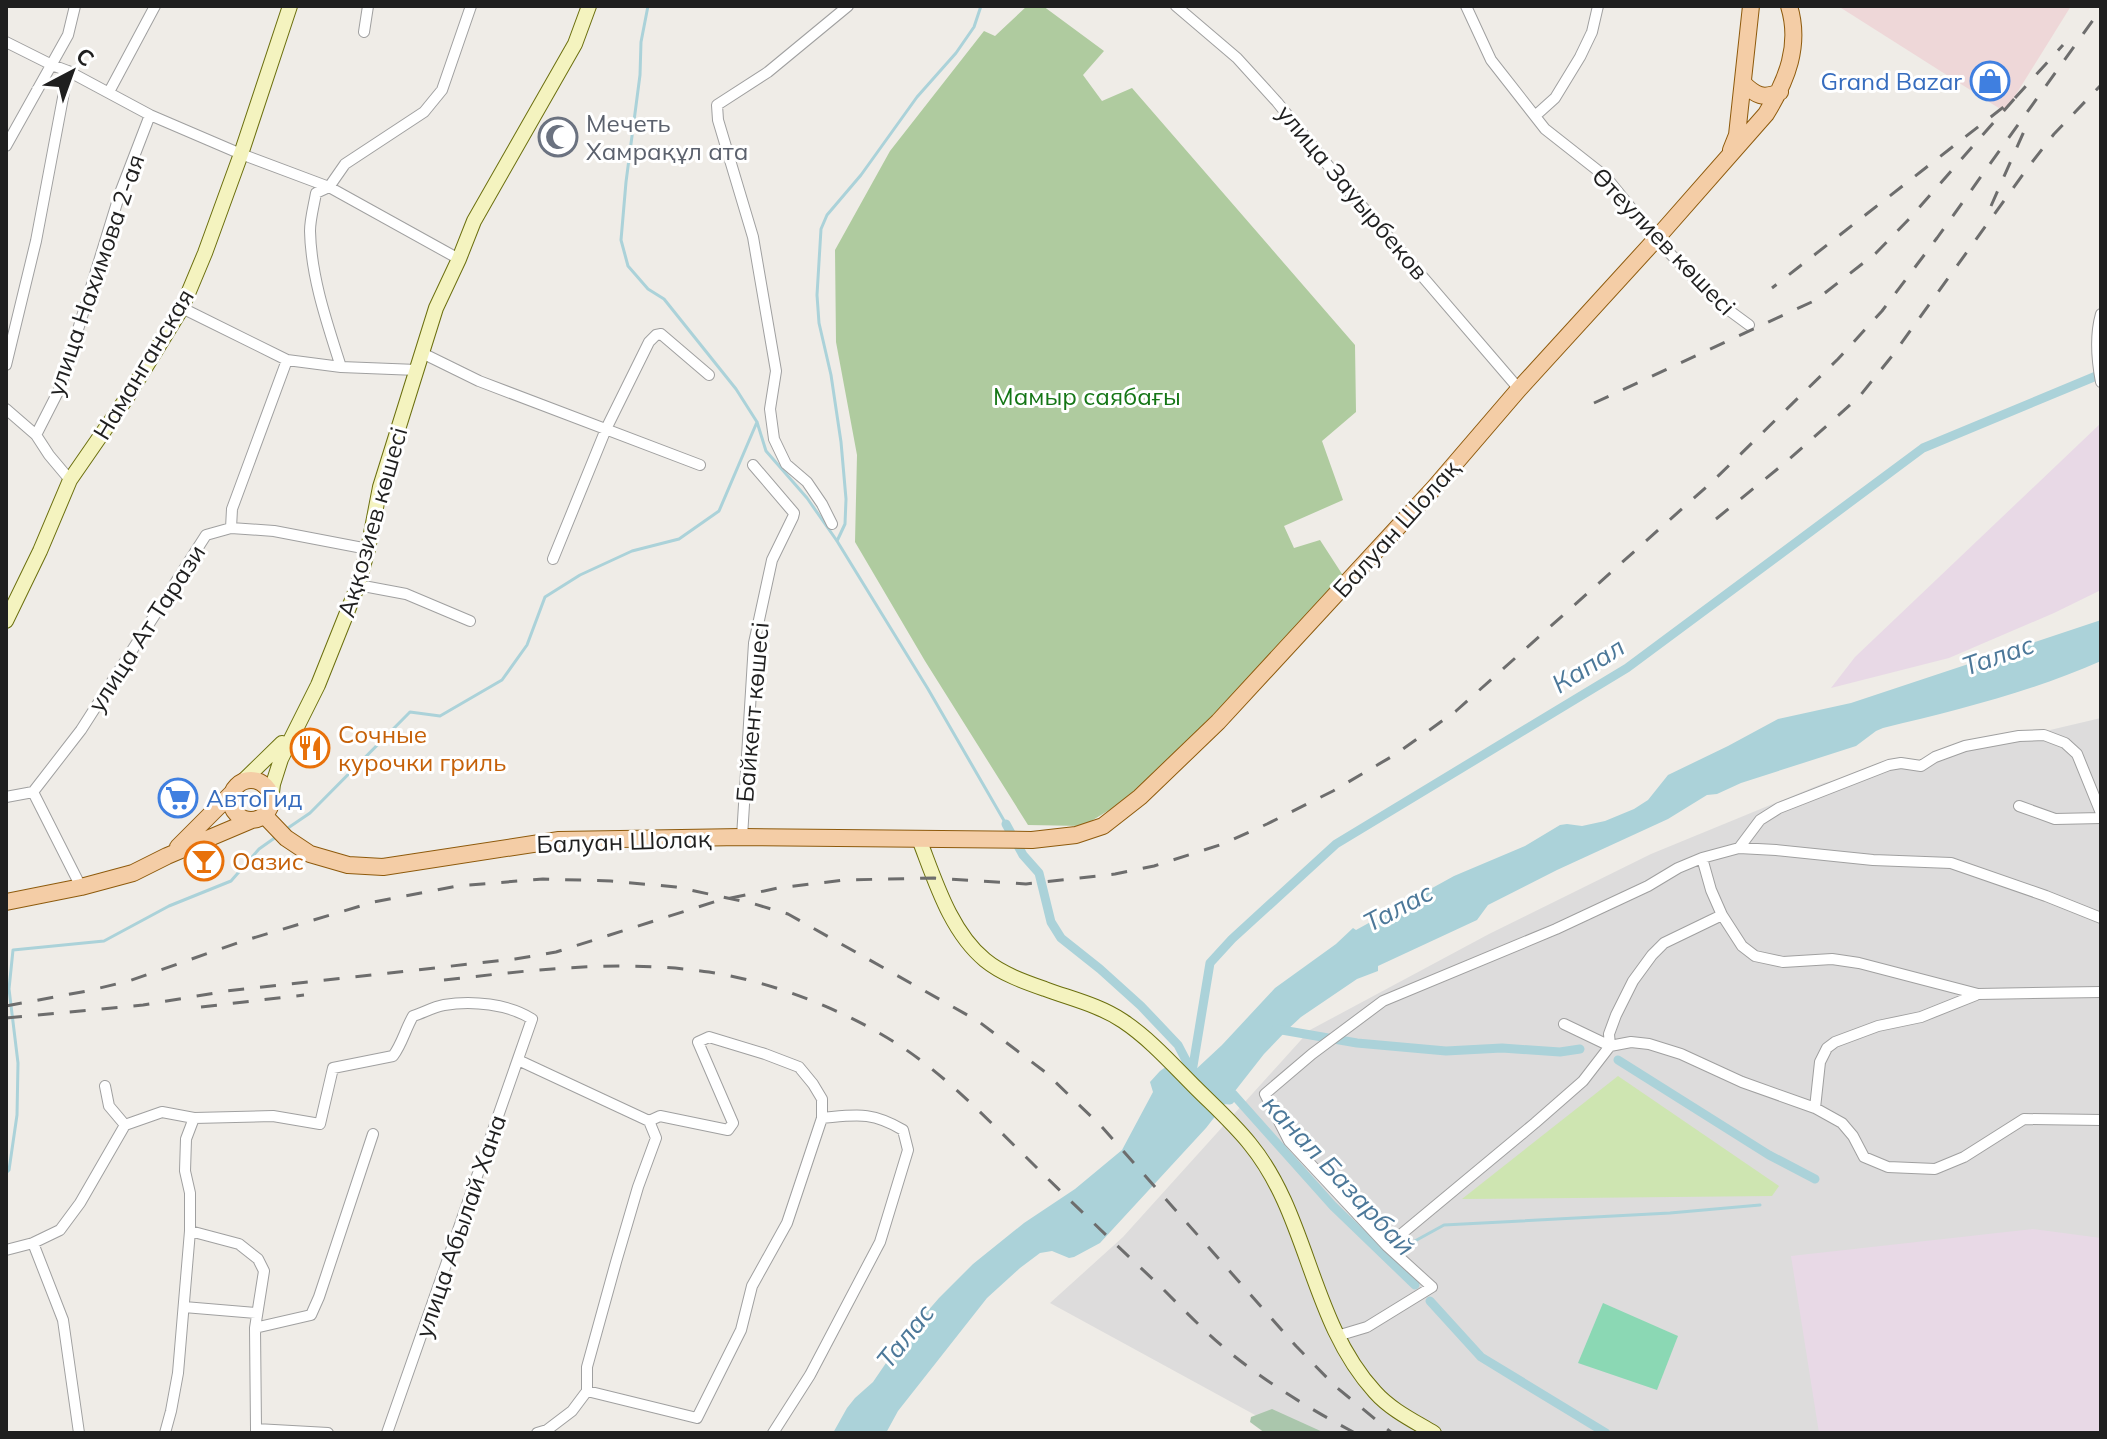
<svg xmlns="http://www.w3.org/2000/svg" width="2107" height="1439" font-family="Mulish,sans-serif">
	<style>
		.residential { fill: #dddcdc }
		.commercial { fill: #eed7d8 }
		.industrial { fill: #e8d9e6 }
		.grass { fill: #cee5b1 }
		.forest { fill: #afcb9f }
		.cemetery { fill: #aac6ac }
		.pitch { fill: #8bd8b4 }
		.water { fill: #abd2d9 }
		.lines { fill: none; stroke-linecap: round; stroke-linejoin: round }
		.stream { stroke: #abd2d9; stroke-width: 3 }
		.canal { stroke: #abd2d9; stroke-width: 9 }
		.street-casing { stroke: #a0a0a0; stroke-width: 12 }
		.secondary-casing { stroke: #6b6f0e; stroke-width: 16 }
		.primary-casing { stroke: #8e5a0c; stroke-width: 18 }
		.street { stroke: #fff; stroke-width: 10 }
		.secondary { stroke: #f4f3bf; stroke-width: 14 }
		.primary { stroke: #f4cda6; stroke-width: 16 }
		.rail { stroke: #6d6d6d; stroke-width: 3; stroke-dasharray: 16 16; stroke-linecap: butt }
		.labels { text-anchor: middle; dominant-baseline: central; stroke-width: 6; stroke-linejoin: round; paint-order: stroke }
		.shop-label { font-size: 24px; fill: #366cbe; stroke: #fff; text-anchor: end }
		.worship-label { font-size: 24px; fill: #5b616d; stroke: #fff; text-anchor: start }
		.street-label { font-size: 24px; fill: #1f1f1f; stroke: #fff }
		.park-label { font-size: 24px; fill: #157616; stroke: #fff }
		.food-label { font-size: 24px; fill: #c56008; stroke: #fff; text-anchor: start }
		.water-label { font-size: 26px; font-style: italic; fill: #4c7899; stroke: #fff }
	</style>
	<rect width="100%" height="100%" fill="#efece7"/>
	<path class="residential" d="M2101,718v715h-813l-238,-130 73,-66 187,-207 179,-96 162,-80 173,-71z"/>
	<path class="commercial" d="M1838,6h233l-66,106z"/>
	<path class="industrial" d="M2101,423v167l-47,23 -105,45 -118,30 24,-31z
		M2033,1229l68,9v195h-282l-28,-177z"/>
	<path class="grass" d="M1618,1076l161,110 -7,10 -310,3z"/>
	<path class="forest" d="M1027,6h16l61,45 -21,24 19,26 30,-13 223,257 1,67 -34,29 21,59 -59,26 10,22 26,-8 24,37 -118,125 -89,91 -54,33 -55,-1 -103,-164 -70,-119 2,-87 -21,-113 -1,-92 55,-99 94,-120 11,5z"/>
	<path class="cemetery" d="M1272,1409l53,24h-60l-15,-11 1,-5z"/>
	<path class="pitch" d="M1603,1303l75,33 -21,54 -79,-27z"/>
	<path class="water" d="M2101,620v41c-70,31 -144,49 -218,67l-7,3 -20,15 -115,37 -24,11 -10,1 -39,24 -111,51 -69,35 -11,15 -99,46v5l-21,8 -56,38 -14,13 -23,24 -58,74 -106,115 -26,14 -5,1 -17,-7 -12,2 -20,15 -33,30 -89,113 -12,22h-53l14,-25 8,-10 18,-16 26,-38 40,-46 34,-34 51,-41 51,-34 47,-39 31,-58 -3,-10 10,-11 10,-7 20,9 3,-1 29,-27 53,-57 61,-44 17,-16 3,2 98,-54 71,-30 35,-21 7,-1 15,2 23,-5 29,-12 14,-9 20,-25 60,-29 50,-27 73,-16z"/>
	<g class="lines">
		<path class="stream" d="M648,6l-7,36 -1,33 -14,107 -5,58 7,26 20,23 16,10 72,90 21,33 9,29 41,47 30,43 91,148 78,135
			M837,541l8,-17 1,-25 -5,-57 -10,-67 -12,-52 -2,-28 4,-66 6,-14 34,-40 56,-78 39,-44 18,-26 7,-21
			M285,830l25,-17 100,-101 30,4 62,-36 25,-35 18,-48 35,-22 52,-24 47,-12 40,-28 38,-89
			M6,1173l3,-3 8,-55 1,-52 -9,-74 4,-39 91,-9 65,-35 62,-25 28,-32 17,-12
			M1404,1247l40,-22 226,-12 90,-8"/>
		<path class="canal" d="M1006,824l17,31 16,18 12,49 10,16 39,31 41,37 37,39 13,25
			M1276,1029l81,14 89,8 56,-3 58,4 20,-3
			M1618,1060l151,95 46,24
			M1192,1072l18,-109 22,-24 104,-95 291,-176 296,-220 178,-74
			M1216,1099l14,1 3,-6 100,112 82,79
			M1430,1301l51,56 125,76"/>
		<defs>
			<path id="street" d="M1176,6l61,52 40,44 66,82 176,205
				M1466,6l25,54 54,69 61,48 50,62 59,61 34,25
				M364,32l4,-26
				M6,42l46,23 16,6 82,44 91,39 88,33 130,72
				M109,92l46,-86
				M1535,116l20,-18 25,-41 12,-25 6,-26
				M6,146l62,-111 7,-29
				M182,308l105,52 54,7 76,3
				M2101,314c-6,21 -4,47 0,68
				M422,353l57,28 221,84
				M6,365l30,-124 32,-170
				M341,367c-14,-44 -30,-90 -31,-136 0,-12 4,-26 6,-38l13,-6 16,-23 79,-52 18,-22 29,-84
				M6,409l30,26 13,20 21,25
				M36,435l24,-47 60,-195 30,-78
				M832,524l-10,-20 -15,-22 -21,-18 -12,-25 -4,-30 6,-38 -23,-134 -35,-117 -1,-15 51,-33 80,-66
				M231,528l1,-19 55,-149
				M553,559l53,-130 43,-87 7,-7 5,-1 48,41
				M358,585l48,9 64,27
				M33,792l48,95
				M6,797l27,-5 48,-62 125,-195 25,-7 43,3 94,18
				M2019,806l36,13 46,-1
				M742,837l12,-194 18,-83 21,-43 1,-4 -41,-48
				M1739,848l21,-28 19,-12 110,-43 12,-2 20,3 14,-9 30,-11 54,-10 25,-1 21,8 12,11 24,59
				M1702,858l9,32 11,25 20,31 13,10 28,6 49,-3 27,4 119,31 123,-2
				M1564,1024l46,22 21,-4 18,2 32,10 61,28 73,26 27,15 11,13 11,21 24,10 47,2 29,-12 60,-38 77,1
				M518,1060l131,61 11,-5 68,14 5,-7 -35,-81 11,-5 56,17 34,13 14,17 9,15v19l-35,105 -35,63 -11,44 -44,88 -110,-27
				M105,1086l4,20 16,19
				M1815,1108l5,-46 7,-14 8,-6 43,-16 43,-9 55,-22
				M190,1231l49,13 19,15 6,12 -9,57 1,101
				M33,1243l30,77 16,113
				M1387,1246l-98,-105 -24,-47 47,-40 71,-53 173,-72 92,-43 30,-18 24,-10 37,-10 37,2 97,10 78,3 95,33 55,22
				M6,1250l27,-7 27,-13 20,-27 45,-78 37,-13 32,6 79,-2 47,8 13,-56 60,-12c9,-12 12,-26 20,-40 10,-3 20,-9 31,-11 28,-5 64,-1 88,14l-145,414
				M184,1307l72,6
				M255,1328l56,-13 8,-18 54,-163
				M1337,1336l30,-9 65,-40 -45,-41 148,-123 48,-42 27,-35 -1,-12 7,-19 17,-34 19,-26 12,-12 58,-28
				M165,1433l6,-22 7,-38 12,-142v-38l-5,-22 1,-32 8,-21
				M256,1433v-4l72,4
				M537,1433l10,-3 25,-19 15,-20v-24l29,-105 22,-75 18,-49 -7,-17
				M773,1433l37,-58 70,-133 28,-92 -5,-20c-32,-19 -47,-15 -81,-12"/>
			<path id="secondary" d="M6,621l34,-70 30,-71 56,-81 56,-91 23,-55 36,-99 49,-148
				M242,782l40,-39
				M271,801l2,-17 8,-25 37,-74 40,-100 10,-36 12,-62 56,-179 23,-49 15,-38 101,-177 14,-38
				M919,839c16,41 31,92 66,121 17,14 40,22 60,29 27,10 54,16 78,32 27,18 50,44 72,66 19,19 38,36 55,57 59,72 60,177 125,248 16,18 39,29 59,41"/>
			<path id="primary" d="M1743,83c13,13 20,16 37,9
				M1731,150l6,-15 14,-129
				M231 800a20 20 0 1 1 40 0a20 20 0 1 1-40 0Z
				M264,815l22,23 24,16 38,11 35,2 176,-27 183,-3 290,3 44,-5 27,-9 37,-29 78,-75 216,-234 85,-99 137,-150 110,-125c21,-34 35,-69 23,-108
				M178,847l55,-55
				M6,902l75,-15 52,-14 34,-17 85,-36"/>
		</defs>
		<use href="#street" class="street-casing"/>
		<use href="#secondary" class="secondary-casing"/>
		<use href="#primary" class="primary-casing"/>
		<use href="#street" class="street"/>
		<use href="#secondary" class="secondary"/>
		<use href="#primary" class="primary"/>
		<path class="rail" d="M2015,98l48,-53
			M1991,206l34,-77
			M1594,403l222,-103 60,-47 34,-35 105,-120 -243,190
			M1716,519l70,-57 73,-65 33,-41 137,-190 25,-32 47,-49
			M444,980c88,-10 176,-21 265,-8 66,10 141,40 196,77 44,30 80,68 118,105 44,44 89,87 135,130 23,23 45,46 70,67 39,32 82,58 127,82
			M6,1006l81,-15 42,-10 114,-40 131,-39 83,-16 86,-7 68,2 65,6 75,16 37,11 190,107 67,51 56,54 195,220 39,40 57,47
			M201,1007l103,-12
			M6,1018l137,-13 84,-14 288,-32 41,-7 161,-51 61,-13 66,-8 90,-2 92,6 89,-10 39,-8 69,-22 44,-20 66,-33 63,-37 60,-43 257,-230 125,-122 44,-48 55,-73 164,-229"/>
	</g>
	<defs>
		<symbol id="shop-ring" viewBox="-11 -11 22 22"><circle r="9.5" fill="#fff" stroke="#3f7fe0" stroke-width="1.5"/><path d="M-5-2.5h2.3a2.7 3.5 0 0 1 5.4 0H5L5.5 6h-11ZM-1.5-2.5h3a1.5 2.3 0 0 0-3 0Z" fill="#3f7fe0"/></symbol>
		<symbol id="mosque-ring" viewBox="-11 -11 22 22"><circle r="9.5" fill="#fff" stroke="#6b7280" stroke-width="1.5"/><path d="M3.5-4.9A6 6 0 1 0 3.5 4.9A5 5 0 1 1 3.5-4.9Z" fill="#6b7280"/></symbol>
		<symbol id="restaurant-ring" viewBox="-11 -11 22 22"><circle r="9.5" fill="#fff" stroke="#e8710a" stroke-width="1.5"/><path d="M-5-6h1v4h1v-4h1v4h1v-4h1v5L-1.5 .5V6h-2V.5L-5-1ZM5-6V6H3V1.5H1.5Q1.5-4 5-6Z" fill="#e8710a"/></symbol>
		<symbol id="supermarket-ring" viewBox="-11 -11 22 22"><circle r="9.5" fill="#fff" stroke="#3f7fe0" stroke-width="1.5"/><path d="M-6-5.5h2.5l.6 2H6L4.5 2H-2.5L-4.4-4H-6ZM-1.5 3.2a1.3 1.3 0 1 0 .1 0ZM3 3.2a1.3 1.3 0 1 0 .1 0Z" fill="#3f7fe0"/></symbol>
		<symbol id="bar-ring" viewBox="-11 -11 22 22"><circle r="9.5" fill="#fff" stroke="#e8710a" stroke-width="1.5"/><path d="M-6-5H6L.8 .8V4.5H3.5V6h-7V4.5H-.8V.8Z" fill="#e8710a"/></symbol>
	</defs>
	<g fill-rule="evenodd">
		<use href="#shop-ring" x="1968" y="59" width="44" height="44"/>
		<use href="#mosque-ring" x="536" y="115" width="44" height="44"/>
		<use href="#restaurant-ring" x="288" y="726" width="44" height="44"/>
		<use href="#supermarket-ring" x="156" y="776" width="44" height="44"/>
		<use href="#bar-ring" x="182" y="839" width="44" height="44"/>
	</g>
	<g class="labels">
		<g class="shop-label">
			<text x="1962" y="81">Grand Bazar</text>
			<text x="206" y="798" text-anchor="start">АвтоГид</text>
		</g>
		<g class="worship-label">
			<text x="586" y="123">Мечеть<tspan x="586" dy="28">Хамрақұл ата</tspan></text>
		</g>
		<g class="street-label">
			<text transform="translate(1353 192) rotate(50)">улица Зауырбеков</text>
			<text transform="translate(1664 241) rotate(46)">Өтеулиев көшесі</text>
			<text transform="translate(95 275) rotate(-71)">улица Нахимова 2-ая</text>
			<text transform="translate(143 364) rotate(-59)">Наманганская</text>
			<text transform="translate(372 522) rotate(-74)">Аққозиев көшесі</text>
			<text transform="translate(1396 528) rotate(-48)">Балуан Шолақ</text>
			<text transform="translate(146 628) rotate(-57)">улица Ат Тарази</text>
			<text transform="translate(752 712) rotate(-85)">Байкент көшесі</text>
			<text transform="translate(624 841) rotate(-2)">Балуан Шолақ</text>
			<text transform="translate(460 1226) rotate(-71)">улица Абылай Хана</text>
		</g>
		<g class="park-label">
			<text x="1087" y="396">Мамыр саябағы</text>
		</g>
		<g class="food-label">
			<text x="338" y="734">Сочные<tspan x="338" dy="28">курочки гриль</tspan></text>
			<text x="232" y="861">Оазис</text>
		</g>
		<g class="water-label">
			<text transform="translate(1998 655) rotate(-19)">Талас</text>
			<text transform="translate(1588 665) rotate(-32)">Капал</text>
			<text transform="translate(1398 907) rotate(-28)">Талас</text>
			<text transform="translate(1339 1175) rotate(47)">канал Базарбай</text>
			<text transform="translate(905 1336) rotate(-51)">Талас</text>
		</g>
	</g>
	<rect width="2107" height="1439" fill="none" stroke="#1f1f1f" stroke-width="16"/>
	<g transform="translate(72 72) rotate(41)" stroke="#ffffff" stroke-width="6" paint-order="stroke">
	<path d="M0-6L14 30L0 20L-14 30Z" fill="#1f1f1f"/>
	<text y="-12" font-size="22" font-weight="bold" text-anchor="middle" fill="#1f1f1f">С</text>
	</g>
</svg>
